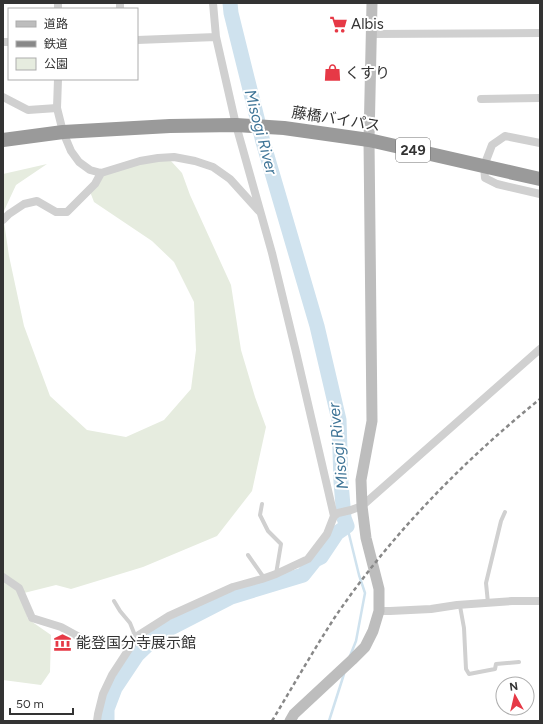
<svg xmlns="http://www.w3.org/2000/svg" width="543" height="724" font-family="Figtree,'Noto Sans JP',sans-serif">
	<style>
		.green { fill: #e6ecdf }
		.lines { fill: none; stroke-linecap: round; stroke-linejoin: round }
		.stream { stroke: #cfe2ee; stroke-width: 2.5 }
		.river { stroke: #cfe2ee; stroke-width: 15 }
		.lane { stroke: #d0d0d0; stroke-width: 4 }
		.street { stroke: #d0d0d0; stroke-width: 8 }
		.secondary { stroke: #bdbdbd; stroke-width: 11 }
		.highway { stroke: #9a9a9a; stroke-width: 14 }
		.rail { stroke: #888; stroke-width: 2.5; stroke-dasharray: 4 3; stroke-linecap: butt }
		.labels { text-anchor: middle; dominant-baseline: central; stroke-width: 4; stroke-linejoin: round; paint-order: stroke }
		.shield { fill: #fff; stroke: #707070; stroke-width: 1 }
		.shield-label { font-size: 14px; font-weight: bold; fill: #333 }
		.poi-label { font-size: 15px; fill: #333; stroke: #fff; text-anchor: start }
		.street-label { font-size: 15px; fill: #333; stroke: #fff }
		.water-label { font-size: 16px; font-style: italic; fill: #3f7597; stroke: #fff }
	</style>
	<rect width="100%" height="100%" fill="#fff"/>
	<path class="green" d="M151,158l20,3 11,12 8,22 41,90 10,65 14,47 11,30 -14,64 -35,45 -74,31 -72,22 -15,-4 -36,9 8,25 23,16 -1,37 -9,13 -38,-5v-465l6,41 15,70 26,70 37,34 39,7 38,-17 27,-31 5,-39 -2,-48 -20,-40 -22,-21 -58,-39 -5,-13 20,-19z
		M47,164l-31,21 -13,28v-39z"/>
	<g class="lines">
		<path class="stream" d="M347,526l12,49 6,18 -9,48 -6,15
			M329,721l15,-47"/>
		<path class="river" d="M107,721v-12l8,-21 22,-33 22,-21 72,-37 72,-22 12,-15 6,-3 16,-24 10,-7 -3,-8 -3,-36 -2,-62 -22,-94 -54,-184 -32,-129 -1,-10"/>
		<path class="lane" d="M262,504l-2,11 8,16 13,13 -5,30
			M248,555l14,20 5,2
			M114,601l6,10 10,12 4,10 -3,9
			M488,603l-2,-20 15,-62 4,-9
			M460,606l4,22 2,41 3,5 26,-5 1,-5 23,-2"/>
		<path class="street" d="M58,3v6
			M120,3v6
			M213,3l3,34 20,88 36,128 24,99 38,164
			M371,34l169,-1
			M137,40l79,-3
			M3,42h6
			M3,97l25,13 29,-2 6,24 8,19 8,11 11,8 11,3 39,-12 18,-3 16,-1 21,4 18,6 17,12 29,32
			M481,99l59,-1
			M57,108l1,-29
			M540,143l-35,-7 -13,9 -8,21 1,12 12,6 43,10
			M3,220l6,-6 15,-10 13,-3 19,11h11l28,-28 6,-11
			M3,577l16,11 13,30 29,9 29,16 41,3
			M379,611h11l41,-2 26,-4 55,-4h28
			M97,721l1,-7 5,-20 9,-19 19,-29 8,-11 30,-19 64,-29 29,-8 14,-5 32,-15 19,-25 7,-18 4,-3 13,-3 11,-4 178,-157"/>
		<path class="secondary" d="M290,721l4,-7 58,-54 13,-13 8,-16 6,-20v-22l-13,-51 -4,-32 -1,-26 11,-59 -3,-281 3,-137"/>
		<path class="highway" d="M3,140l60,-8 107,-6 66,-1 48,3 85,12 171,39"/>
		<path class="rail" d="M272,721c21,-35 41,-70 63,-104 56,-82 127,-155 205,-218"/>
	</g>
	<defs>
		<symbol id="supermarket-bare" viewBox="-9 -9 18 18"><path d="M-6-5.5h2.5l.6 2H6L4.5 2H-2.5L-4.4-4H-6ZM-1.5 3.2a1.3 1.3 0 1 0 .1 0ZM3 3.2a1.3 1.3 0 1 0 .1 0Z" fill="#e63946" stroke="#fff" stroke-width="2.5" paint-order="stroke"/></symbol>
		<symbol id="shop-bare" viewBox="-9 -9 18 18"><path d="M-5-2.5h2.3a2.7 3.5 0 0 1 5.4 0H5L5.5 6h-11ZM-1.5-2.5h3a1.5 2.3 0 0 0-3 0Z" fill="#e63946" stroke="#fff" stroke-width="2.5" paint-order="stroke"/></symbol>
		<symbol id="museum-bare" viewBox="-9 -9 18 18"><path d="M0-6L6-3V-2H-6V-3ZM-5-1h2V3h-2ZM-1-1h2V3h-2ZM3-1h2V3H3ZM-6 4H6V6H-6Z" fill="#e63946" stroke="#fff" stroke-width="2.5" paint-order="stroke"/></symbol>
	</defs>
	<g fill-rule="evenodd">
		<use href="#supermarket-bare" x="326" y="12" width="25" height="25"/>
		<use href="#shop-bare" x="320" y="60" width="25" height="25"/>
		<use href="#museum-bare" x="50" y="630" width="25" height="25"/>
	</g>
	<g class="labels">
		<rect class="shield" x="396" y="138" width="34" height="24" rx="3"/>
		<g class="shield-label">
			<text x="413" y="150">249</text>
		</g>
		<g class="poi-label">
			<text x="351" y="24">Albis</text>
			<text x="345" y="73">くすり</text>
			<text x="76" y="643">能登国分寺展示館</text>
		</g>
		<g class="street-label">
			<text transform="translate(336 119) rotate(9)">藤橋バイパス</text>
		</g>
		<g class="water-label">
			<text transform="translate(261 132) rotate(75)">Misogi River</text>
			<text transform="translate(338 446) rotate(-96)">Misogi River</text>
		</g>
	</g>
	<rect width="543" height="724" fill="none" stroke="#333333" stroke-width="8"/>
	<rect x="8" y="8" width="130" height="72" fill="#ffffff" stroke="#adadad"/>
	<rect x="16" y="21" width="20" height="6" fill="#bdbdbd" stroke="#adadad"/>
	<text x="44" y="28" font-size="12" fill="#333333">道路</text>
	<rect x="16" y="41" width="20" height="6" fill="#888888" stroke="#adadad"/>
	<text x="44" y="48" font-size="12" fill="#333333">鉄道</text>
	<rect x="16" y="58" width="20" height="12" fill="#e6ecdf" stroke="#adadad"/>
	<text x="44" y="68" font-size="12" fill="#333333">公園</text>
	<g transform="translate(515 696) rotate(352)"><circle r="19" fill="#ffffff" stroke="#adadad"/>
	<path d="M0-3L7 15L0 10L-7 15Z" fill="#e63946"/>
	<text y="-6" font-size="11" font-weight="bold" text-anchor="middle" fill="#333333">N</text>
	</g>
	<path d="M10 708v6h63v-6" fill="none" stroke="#333333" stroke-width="2"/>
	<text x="16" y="708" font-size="12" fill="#333333" stroke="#ffffff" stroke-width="3" paint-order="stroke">50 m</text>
</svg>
